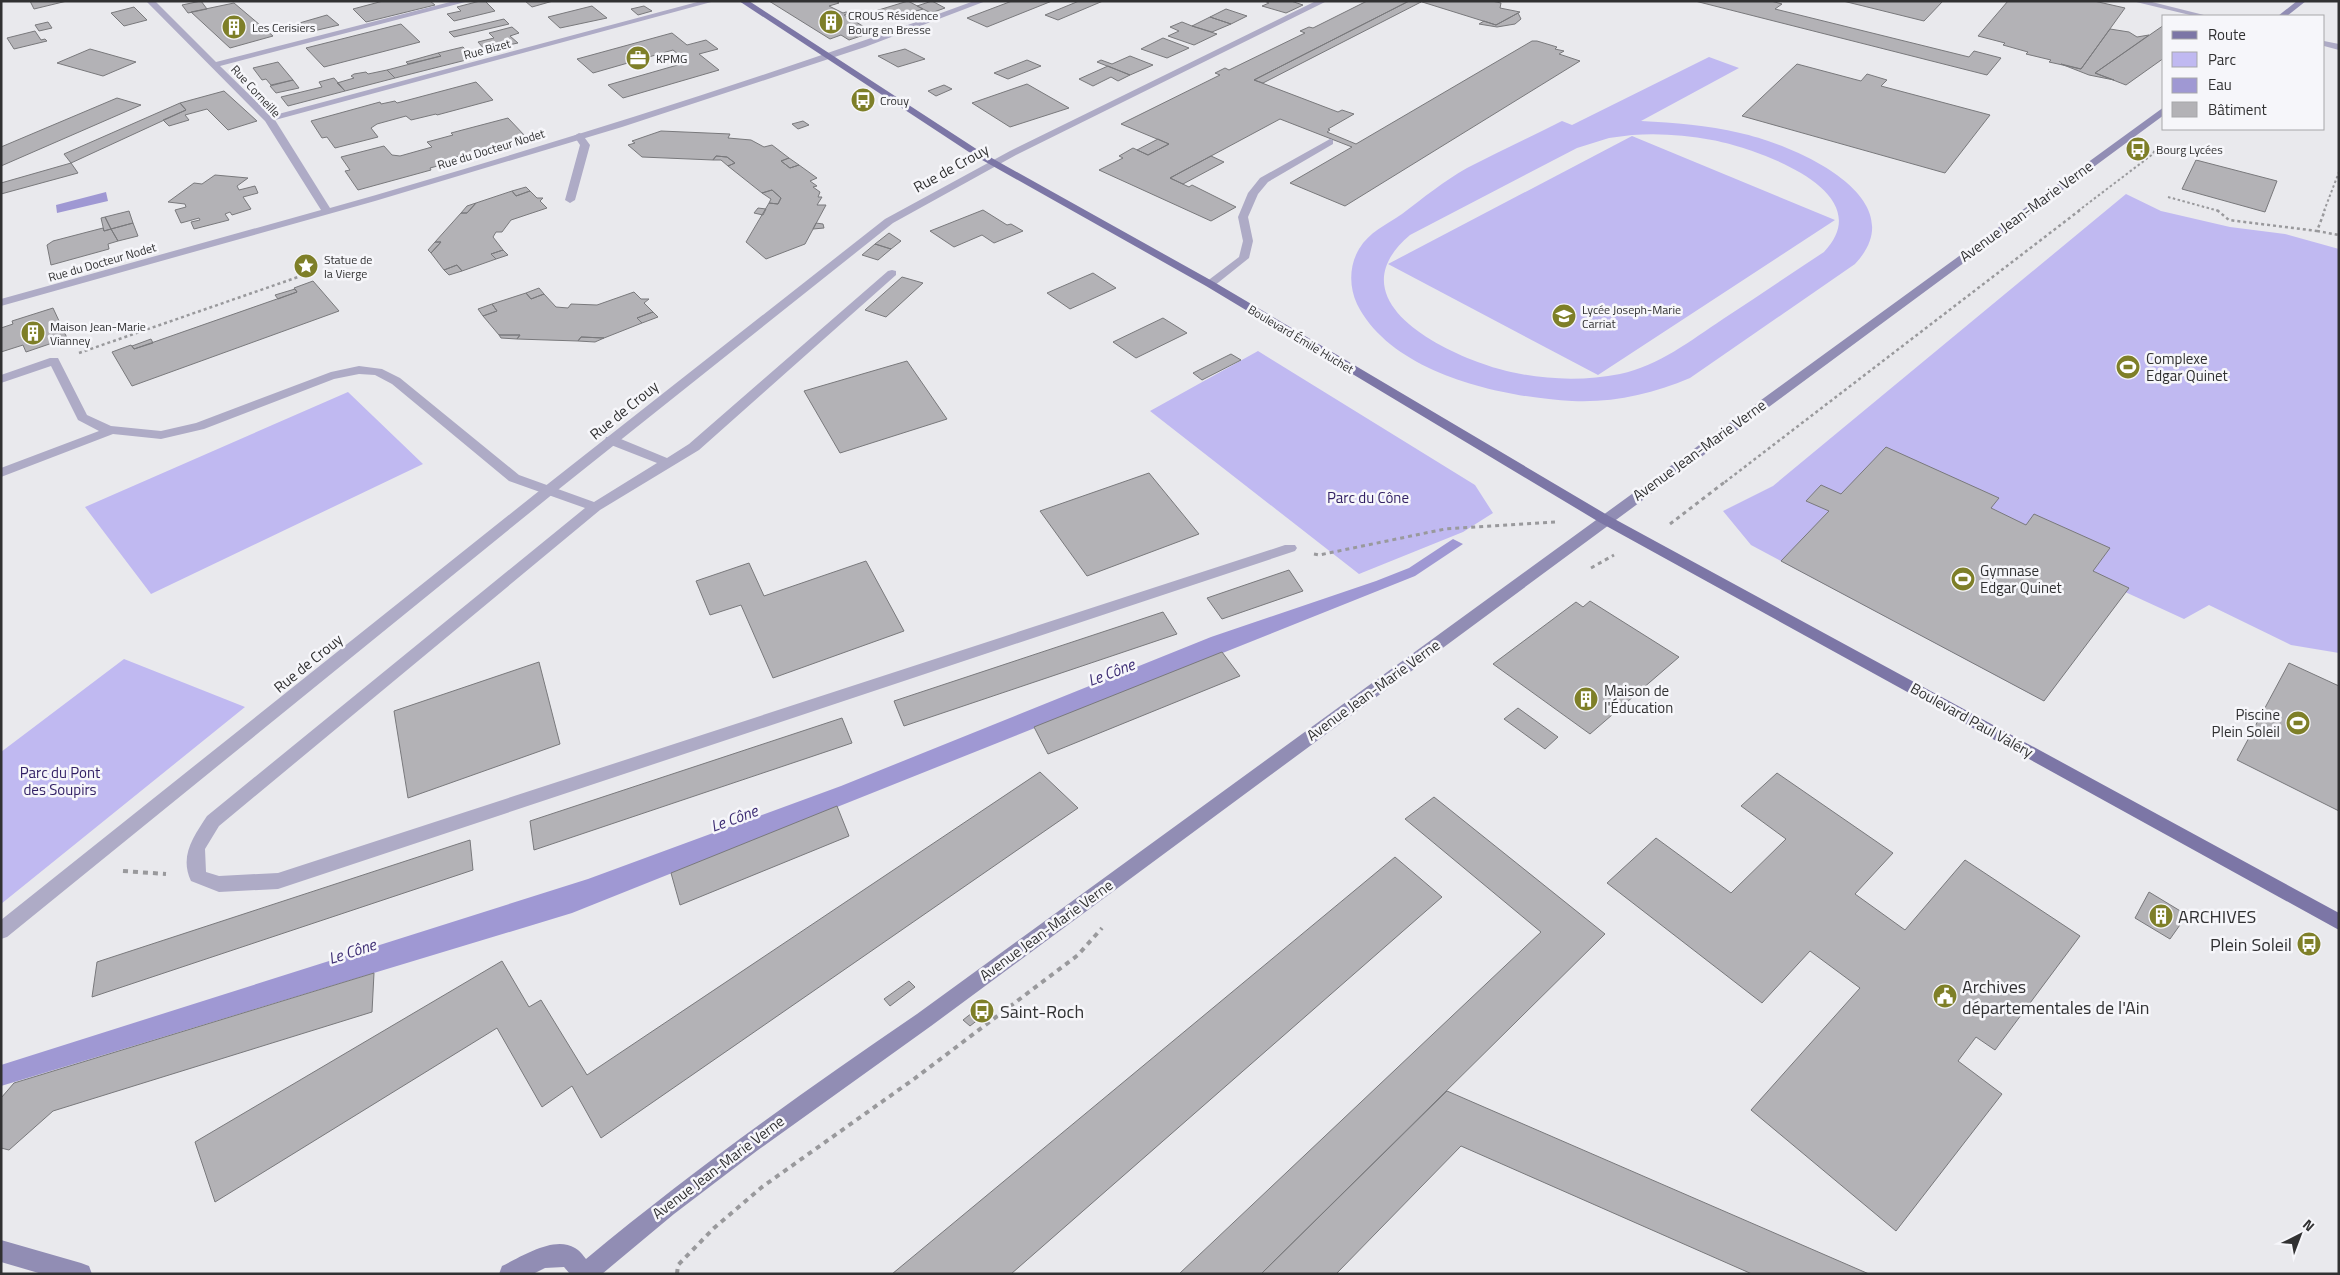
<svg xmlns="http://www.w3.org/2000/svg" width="2340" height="1275" font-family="'Titillium Web',sans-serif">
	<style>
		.green { fill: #c0b9f1; fill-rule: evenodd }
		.water { fill: #9f98d3 }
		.building { fill: #b3b2b6; stroke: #79797c }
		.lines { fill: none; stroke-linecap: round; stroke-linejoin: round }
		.path-far3 { stroke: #99999c; stroke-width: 2; stroke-dasharray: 2.5 2.5; stroke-linecap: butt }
		.path-far2 { stroke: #99999c; stroke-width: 2.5; stroke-dasharray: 3 3; stroke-linecap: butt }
		.path-far1 { stroke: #99999c; stroke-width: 3; stroke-dasharray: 4 4; stroke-linecap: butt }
		.path { stroke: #99999c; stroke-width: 4; stroke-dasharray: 5 5; stroke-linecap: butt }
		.lane { fill: #aeabc6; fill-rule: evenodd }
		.street { fill: #aeabc6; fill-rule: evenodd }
		.secondary { fill: #918db4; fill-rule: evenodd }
		.primary { fill: #7c76a6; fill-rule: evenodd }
		.labels { text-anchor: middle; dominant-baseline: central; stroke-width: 5; stroke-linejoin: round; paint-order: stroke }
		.far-poi-label { font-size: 12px; fill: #313132; stroke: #f6f6fa; text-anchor: start }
		.far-street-label { font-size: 12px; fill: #313132; stroke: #f6f6fa }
		.street-label { font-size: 15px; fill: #313132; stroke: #f6f6fa }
		.poi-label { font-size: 15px; fill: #313132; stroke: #f6f6fa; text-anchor: start }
		.park-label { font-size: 15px; fill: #311f64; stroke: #f6f6fa }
		.water-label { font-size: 16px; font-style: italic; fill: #3f2f75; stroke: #f6f6fa }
		.near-poi-label { font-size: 18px; fill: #313132; stroke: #f6f6fa; text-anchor: start }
	</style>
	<rect width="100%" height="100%" fill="#e9e9ed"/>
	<path class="green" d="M1709,57l30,11 -98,53c34,2 66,4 99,12 51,11 178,64 115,131l-165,114c-38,16 -77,25 -118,23 -71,-4 -180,-27 -215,-97 -8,-17 -8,-38 2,-55 10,-17 27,-24 43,-35 21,-16 42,-33 65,-46 31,-16 63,-31 95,-47l10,4zM1632,135c27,-2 53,0 80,5 43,8 170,51 112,112 -34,22 -67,45 -101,67 -33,22 -63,46 -103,55 -35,7 -74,6 -109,-2 -57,-13 -181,-69 -101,-137l167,-87 32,-10z
		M1632,136l203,84 -237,155 -210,-111z
		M2126,194l35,17 69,16 55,7 54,15v404l-48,-8 -82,-40 -25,14 -61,-28 -79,110 -293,-156 -28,-34 50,-25z
		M1258,351l217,134 18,28 -30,19 -104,42 -209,-163z
		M348,392l75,72 -272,130 -66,-87z
		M124,659l121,48 -244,197v-152z"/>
	<path class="water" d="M106,192l2,9 -51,12 -1,-8z
		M1453,539l10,5 -48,32 -843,337 -571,173v-21l587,-186 253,-93 370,-149 165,-56 33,-13z"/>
	<path class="building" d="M30,1h37l-33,8z
		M201,1l6,8 -19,4 -6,-8z
		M383,1h47l5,4 -69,17 -13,-13z
		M480,1h5l10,10 -41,10 -7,-7 14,-3 -4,-4z
		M525,1h28l-21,6z
		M769,1h67l3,2 -10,3 14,7 3,-1 3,1 -5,2 29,17 -24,8 -8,-5 -11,4z
		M908,1l15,8 -37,11 -14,-8z
		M932,1l13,7 -14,5 -14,-7z
		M1012,1h40l-65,26 -20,-9z
		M1079,1h24l-45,19 -13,-5z
		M1291,1l12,4 -17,8 -24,-7 7,-3 -5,-2z
		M1367,1h42l-155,79 84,32 4,-2 12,4 -26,15 2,1 -3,2 29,12 176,-103h5l20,6 -2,2 9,2 -5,3 21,7 -235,145 -55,-23 62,-36 -72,-28 -110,59 19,9 3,-2 44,22 -25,14 -112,-51 24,-12 -4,-2 14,-8 15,7 21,-11 -48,-20 99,-49 -5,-2 10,-5 4,2 76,-37 -5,-2 9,-4 4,1z
		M1409,1l12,1 -158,81 -9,-3z
		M1419,1h73l9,2 -1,5 20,4 -24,13z
		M1695,1h76l11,3 -7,5 194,48 5,-6 27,7 -14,17z
		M1843,1h100l-19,20z
		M2008,1h86l31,7 -44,61 -32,-7 2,-2 -25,-6 2,-2 -25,-7 2,-2 -27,-7z
		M234,3l39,33 -43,12 -39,-36z
		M592,6l15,12 -47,10 -12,-11z
		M644,6l8,5 -14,4 -7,-6z
		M134,7l13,13 -23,6 -13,-13z
		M1226,9l21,7 -16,8 -21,-7z
		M1518,13l3,6 -6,5 -18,3 -18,-3 5,-3 12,4z
		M327,15l12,10 -34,8 -9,-9z
		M1210,17l21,7 -19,8 -20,-6z
		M504,19l5,5 -55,13 -5,-5z
		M48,22l4,6 -13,3 -4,-6z
		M1182,22l10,4 25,8 -23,11 -26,-9 11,-5 -9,-4z
		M401,24l19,18 -96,25 -18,-19z
		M2164,25v33l-38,27 -31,-12z
		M512,27l7,6 -9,3 8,7 -33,7 -7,-8 16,-4 -5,-5z
		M2110,29l19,3 8,5 12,-2 -54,38 19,7 -25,-5 -28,-11 20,5z
		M35,31l6,9 4,-1 2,2 -33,8 -7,-11z
		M672,33l15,12 19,-5 12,9 -19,5 20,16 -96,28 -15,-13 80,-23 -15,-12 -80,23 -16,-14z
		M1163,38l26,10 -22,10 -26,-9z
		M463,47l11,11 -79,20 -8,-8 54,-14 -3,-3z
		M90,49l46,13 -33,14 -46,-13z
		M905,49l20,10 -27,8 -20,-11z
		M438,53l3,3 -33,8 -2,-2z
		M1130,56l23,9 -23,10 -33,-13 4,-2 11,4z
		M1027,60l14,6 -33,13 -14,-6z
		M278,62l15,18 -22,5 -5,-6 -4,1 -9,-12z
		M1797,64l64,17 6,-7 20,6 -6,6 109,29 -45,58 -203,-57z
		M1108,66l22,9 -12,6 -7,-4 -18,9 -14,-7z
		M387,70l8,8 -50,13 -8,-8 17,-5 -3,-2 3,-2 12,-2 2,2z
		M334,78l11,13 -57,15 -7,-9 41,-10 -3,-5z
		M293,80l6,8 -23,5 -6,-7z
		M476,82l17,18 -56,15 -1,-1 -25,6 -5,-4 -29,8 -6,4 7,9 -43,11 -8,-11 -5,1 -11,-17 69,-19 1,2 14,-3 2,2z
		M1027,84l42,24 -59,19 -38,-24z
		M944,85l8,4 -16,7 -8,-5z
		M224,91l33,30 -29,9 -21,-21 -22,6 4,5 -20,6 -6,-6 23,-10 -6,-7z
		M117,98l24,7 -140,61v-19z
		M180,103l6,7 -115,53 -7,-9z
		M508,118l18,19 -84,24 3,3 -15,4 1,2 -73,20 -13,-19 5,-1 -9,-13 43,-11 8,9 8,1 32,-9 -5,-5 26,-7 -2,-2z
		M803,121l6,4 -11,4 -6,-5z
		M661,131l69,3 -2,4 23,2 13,7 8,-2 17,13 -8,3 9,7 9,-3 18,13 -7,3 7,5 -4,1 7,5 -2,5h4l-5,8h9l-21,39 -39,15 -20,-17 23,-39 9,1 3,-6 -9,-8 -10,3 -34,-27 7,-3 -8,-6 -11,-1 -3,4 -71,-3 -14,-12 7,-2 -3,-2z
		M1158,139l11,5 -21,11 -11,-5z
		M716,156l11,1 8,6 -7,3 -7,-6h-8z
		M1211,156l13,6 -41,22 -13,-6z
		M789,158l10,7 -9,3 -9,-7z
		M2196,160l81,21 -12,31 -83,-23z
		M71,163l7,10 -77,21v-11z
		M215,175l33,3 -11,8 2,4 16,-4 3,7 -15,4 8,12 -19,6 -2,-3 -5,2 4,6 -35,9 -3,-7 9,-2 -1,-2 -18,5 -6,-13 11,-3 -1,-3 -17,-2 26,-19 8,1z
		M526,187l4,4 -14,5 -4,-5z
		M772,190l9,8 -3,6 -9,-1 2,-4 -9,-6z
		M512,191l4,5 14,-5 7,7h6l-3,3 7,7 -36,12 -9,12h-6l-3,5 10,13 -12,4 5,5 -34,12 -5,-6 -13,5 -13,-17 10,-11h-6l26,-29h6l9,-10z
		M476,203l-9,10h-6l6,-7z
		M758,208l8,1 -3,6 -9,-2z
		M983,210l24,15 4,-1 12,7 -29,12 -12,-8 -28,12 -24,-16z
		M129,211l4,12 -22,6 -6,-12z
		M105,217l6,12 -7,2 -3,-13z
		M133,223l5,13 -20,5 -7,-12z
		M816,223l7,1 1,4 -11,1z
		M103,228l1,3 7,-2 7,12 -10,3 1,5 -58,16 -4,-20 6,-4z
		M889,233l12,8 -10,8 -16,-5z
		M435,242h6l-10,11 -3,-3z
		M875,244l16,5 -13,11 -16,-5z
		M503,250l5,5 -12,4 -5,-5z
		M457,265l5,6 -13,4 -5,-5z
		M1093,273l23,15 -46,21 -23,-16z
		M902,277l21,6 -37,34 -21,-7z
		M313,281l26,30 -207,75 -20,-34 19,-7 3,4 163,-57 -3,-4z
		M539,288l5,6 -13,5 -5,-6z
		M295,289l2,3 -19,7 -3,-4z
		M634,292l7,7h8l-5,4 9,9 -16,6 5,5 -38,15 -23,-1 -3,4 -61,-2 3,-4h-21l-16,-19 14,-5 -5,-7 34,-11 5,6 13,-5 12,13 12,1 3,-4 26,1z
		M492,304l5,7 -14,5 -5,-7z
		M53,308l14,30 -41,14 -3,-7 -22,7v-24l12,-4 -1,-3z
		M653,312l5,5 -16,6 -5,-5z
		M1163,318l24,15 -51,25 -23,-16z
		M499,335h21l-3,4 -16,-1z
		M581,337l23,1 -9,4 -17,-1z
		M151,339l2,4 -19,6 -2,-3z
		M1231,354l10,6 -39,20 -9,-7z
		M907,361l40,58 -107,34 -36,-62z
		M1886,447l113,51 -8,10 35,17 8,-11 76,34 -17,23 36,17 -85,113 -263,-140 48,-50 -23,-10 15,-16 20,9z
		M1149,473l50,61 -112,42 -47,-65z
		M866,561l38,70 -131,47 -32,-73 -31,10 -14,-34 53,-18 15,33z
		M1289,570l14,21 -81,28 -15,-21z
		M1590,601l89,56 -89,77 -97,-70 83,-62 7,5z
		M1163,612l14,22 -273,92 -10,-25z
		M1222,652l18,24 -192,78 -14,-27z
		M539,662l21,82 -152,54 -14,-87z
		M2289,663l50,23v125l-102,-51z
		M1518,708l40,29 -13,12 -41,-30z
		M842,718l10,25 -318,107 -4,-29z
		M1040,772l38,36 -477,330 -29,-52 -30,21 -45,-79 -282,174 -20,-60 307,-181 27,46 12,-7 46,75z
		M1777,773l116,80 -38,41 50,36 60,-70 115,76 -85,114 -19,-13 -18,24 44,33 -106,137 -145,-121 109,-122 -50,-37 -48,52 -155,-120 49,-45 75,55 55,-54 -45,-33z
		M1434,797l171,137 -344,340h-82l362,-342 -136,-113z
		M837,806l12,30 -169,69 -9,-32z
		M470,840l3,30 -381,127 5,-35z
		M1395,857l47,40 -431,377h-119z
		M2149,892l38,23 -17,24 -35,-21z
		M374,973l-2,39 -319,99 -44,39 -8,-2v-50l13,-15z
		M909,981l6,6 -25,19 -6,-7z
		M987,1001l6,7 -23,18 -7,-6z
		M1447,1091l422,183h-117l-291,-128 -125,128h-75z"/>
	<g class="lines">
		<path class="path-far3" d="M2168,197l51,14
			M2078,211l75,-57 2,-5
			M2324,211l15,-39"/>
		<path class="path-far2" d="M2217,210l12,10 88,11 8,-21
			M2317,231l22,4
			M79,353l222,-77
			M1725,482l355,-272"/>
		<path class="path-far1" d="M1670,524l56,-43
			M1314,554l5,1 126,-26 110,-7
			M1591,568l23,-13"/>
		<path class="path" d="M123,871l43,3
			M677,1274l1,-9 36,-37 48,-41 152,-108 164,-124 24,-27"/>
		<path class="lane" d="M579,133l3,1 8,11 -15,55 -5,3 -5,-3 15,-55 -6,-9z
			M1330,139l3,1v4l-65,38 -10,12 -10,23 5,24 -4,17 -35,28h-8v-4l33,-25 4,-16 -5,-24 10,-24 12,-15z
			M892,270l4,1v4l-197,175 -99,60 -381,316 -14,23 1,23 13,4 59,-3 1007,-328h10l2,3 -2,3 -1017,338 -59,3 -28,-11c-12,-25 3,-45 16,-65l378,-308 -76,-27 -117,-97 -17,-9 -16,-1 -25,5 -130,50 -43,10 -48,-5 -112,43v-9l98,-37 -21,-11 -27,-54 -50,17v-8l49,-17h8l29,57 24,11 50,5 35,-8 135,-51 28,-6 23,3 18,9 119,97 75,27 63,-39 -51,-20 -1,-3 1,-3h10l51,21 22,-14 199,-173z"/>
		<path class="street" d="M146,1h9l61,61 238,-61h15l-249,65 51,50 430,-115h14l-440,119 55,88c217,-62 432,-129 644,-207h12l-121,46 -243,80 -247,74 -374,105v-7l320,-89 -56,-89z
			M1316,1h11l-311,154 -123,68 -339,270 -547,444 -6,2v-19l543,-433 341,-268 125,-68z
			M2132,1h16l60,15h-14z
			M2324,41l15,3v6l-15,-4z"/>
		<path class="secondary" d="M2297,1h9l-19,15h-9z
			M2164,107v8l-1233,911 -173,124 -84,64 -72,60h-32l-6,-7 -19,1 -12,6h-34l3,-8c19,-9 52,-31 73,-18 4,2 8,7 11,11 106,-88 218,-168 331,-245z
			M1,1240l80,23 8,3 3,8h-50l-41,-12z"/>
		<path class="primary" d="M739,1h10l232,151 233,130 395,234 730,397v17l-740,-408 -393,-236 -231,-130z"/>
	</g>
	<defs>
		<symbol id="building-disc" viewBox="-11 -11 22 22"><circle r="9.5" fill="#7e7f28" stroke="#f6f6fa"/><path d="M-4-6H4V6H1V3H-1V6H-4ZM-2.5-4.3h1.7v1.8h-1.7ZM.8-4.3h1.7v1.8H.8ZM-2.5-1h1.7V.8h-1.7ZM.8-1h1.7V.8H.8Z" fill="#fff"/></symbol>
		<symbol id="office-disc" viewBox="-11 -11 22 22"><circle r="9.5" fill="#7e7f28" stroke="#f6f6fa"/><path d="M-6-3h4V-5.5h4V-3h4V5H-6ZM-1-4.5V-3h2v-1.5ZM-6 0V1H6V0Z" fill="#fff"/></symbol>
		<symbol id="bus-disc" viewBox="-11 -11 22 22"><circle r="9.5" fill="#7e7f28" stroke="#f6f6fa"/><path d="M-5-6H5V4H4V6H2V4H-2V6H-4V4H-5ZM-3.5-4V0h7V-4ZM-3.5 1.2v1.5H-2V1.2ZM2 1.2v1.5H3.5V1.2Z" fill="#fff"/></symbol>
		<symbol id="sight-disc" viewBox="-11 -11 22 22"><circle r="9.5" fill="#7e7f28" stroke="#f6f6fa"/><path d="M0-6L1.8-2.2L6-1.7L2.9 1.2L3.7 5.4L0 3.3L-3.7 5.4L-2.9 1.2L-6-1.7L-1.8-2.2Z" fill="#fff"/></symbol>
		<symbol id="school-disc" viewBox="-11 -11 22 22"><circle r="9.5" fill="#7e7f28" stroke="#f6f6fa"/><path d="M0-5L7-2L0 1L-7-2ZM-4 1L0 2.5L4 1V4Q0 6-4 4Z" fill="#fff"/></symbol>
		<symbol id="stadium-disc" viewBox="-11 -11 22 22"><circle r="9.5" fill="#7e7f28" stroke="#f6f6fa"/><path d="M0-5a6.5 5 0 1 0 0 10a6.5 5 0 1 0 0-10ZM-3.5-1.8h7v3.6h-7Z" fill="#fff"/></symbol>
		<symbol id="civic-disc" viewBox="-11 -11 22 22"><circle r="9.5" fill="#7e7f28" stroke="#f6f6fa"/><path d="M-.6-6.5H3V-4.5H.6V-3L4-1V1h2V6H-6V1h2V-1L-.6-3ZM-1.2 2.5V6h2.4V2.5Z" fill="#fff"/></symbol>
	</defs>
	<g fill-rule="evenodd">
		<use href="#building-disc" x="817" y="8" width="28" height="28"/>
		<use href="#building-disc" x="220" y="13" width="28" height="28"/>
		<use href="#office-disc" x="624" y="44" width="28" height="28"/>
		<use href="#bus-disc" x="849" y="86" width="28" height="28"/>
		<use href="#bus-disc" x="2124" y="135" width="28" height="28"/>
		<use href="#sight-disc" x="292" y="252" width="28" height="28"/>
		<use href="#school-disc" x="1550" y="302" width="28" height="28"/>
		<use href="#building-disc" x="19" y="319" width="28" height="28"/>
		<use href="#stadium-disc" x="2114" y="353" width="28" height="28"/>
		<use href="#stadium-disc" x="1949" y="565" width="28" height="28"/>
		<use href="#building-disc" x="1572" y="685" width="28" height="28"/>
		<use href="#stadium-disc" x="2284" y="709" width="28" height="28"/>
		<use href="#building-disc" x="2147" y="902" width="28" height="28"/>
		<use href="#bus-disc" x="2295" y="930" width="28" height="28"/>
		<use href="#civic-disc" x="1931" y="982" width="28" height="28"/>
		<use href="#bus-disc" x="968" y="997" width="28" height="28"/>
	</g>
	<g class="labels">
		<g class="far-poi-label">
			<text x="848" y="15">CROUS Résidence<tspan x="848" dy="14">Bourg en Bresse</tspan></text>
			<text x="252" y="27">Les Cerisiers</text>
			<text x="656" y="58">KPMG</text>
			<text x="880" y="100">Crouy</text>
			<text x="2156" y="149">Bourg Lycées</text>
			<text x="324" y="259">Statue de<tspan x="324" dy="14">la Vierge</tspan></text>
			<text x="1582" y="309">Lycée Joseph-Marie<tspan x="1582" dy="14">Carriat</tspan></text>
			<text x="50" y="326">Maison Jean-Marie<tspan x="50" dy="14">Vianney</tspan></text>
		</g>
		<g class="far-street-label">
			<text transform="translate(487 49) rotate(-15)">Rue Bizet</text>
			<text transform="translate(256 91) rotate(47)">Rue Corneille</text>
			<text transform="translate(491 149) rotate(-17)">Rue du Docteur Nodet</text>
			<text transform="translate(102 262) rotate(-16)">Rue du Docteur Nodet</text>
			<text transform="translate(1301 339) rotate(31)">Boulevard Émile Huchet</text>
		</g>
		<g class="street-label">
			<text transform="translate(951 168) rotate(-29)">Rue de Crouy</text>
			<text transform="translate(2026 211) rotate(-36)">Avenue Jean-Marie Verne</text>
			<text transform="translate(624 410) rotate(-39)">Rue de Crouy</text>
			<text transform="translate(1699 450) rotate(-36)">Avenue Jean-Marie Verne</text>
			<text transform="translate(308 663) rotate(-39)">Rue de Crouy</text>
			<text transform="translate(1373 690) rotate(-36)">Avenue Jean-Marie Verne</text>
			<text transform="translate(1972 720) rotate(29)">Boulevard Paul Valéry</text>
			<text transform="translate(1046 930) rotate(-36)">Avenue Jean-Marie Verne</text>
			<text transform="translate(718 1167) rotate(-37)">Avenue Jean-Marie Verne</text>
		</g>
		<g class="poi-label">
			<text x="2146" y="358">Complexe<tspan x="2146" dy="17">Edgar Quinet</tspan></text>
			<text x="1980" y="570">Gymnase<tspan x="1980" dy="17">Edgar Quinet</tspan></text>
			<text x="1604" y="690">Maison de<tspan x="1604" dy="17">l'Éducation</tspan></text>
			<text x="2280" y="714" text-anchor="end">Piscine<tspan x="2280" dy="17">Plein Soleil</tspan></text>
		</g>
		<g class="park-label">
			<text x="1368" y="497">Parc du Cône</text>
			<text x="60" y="772">Parc du Pont<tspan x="60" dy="17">des Soupirs</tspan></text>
		</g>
		<g class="water-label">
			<text transform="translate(1111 672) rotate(-21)">Le Cône</text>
			<text transform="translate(734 818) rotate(-20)">Le Cône</text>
			<text transform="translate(352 951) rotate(-18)">Le Cône</text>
		</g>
		<g class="near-poi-label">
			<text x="2178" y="916">ARCHIVES</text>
			<text x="2292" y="944" text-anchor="end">Plein Soleil</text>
			<text x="1962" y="986">Archives<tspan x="1962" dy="21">départementales de l'Ain</tspan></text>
			<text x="1000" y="1011">Saint-Roch</text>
		</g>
	</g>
	<rect width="2340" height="1275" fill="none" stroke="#313132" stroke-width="5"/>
	<rect x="2162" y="15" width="162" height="115" fill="#f6f6fa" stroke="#a7a7aa"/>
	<rect x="2172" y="31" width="25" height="8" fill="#7c76a6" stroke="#a7a7aa"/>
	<text x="2208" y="40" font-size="15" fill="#313132">Route</text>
	<rect x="2172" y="52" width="25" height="15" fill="#c0b9f1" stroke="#a7a7aa"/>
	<text x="2208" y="65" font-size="15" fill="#313132">Parc</text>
	<rect x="2172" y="78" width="25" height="15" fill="#9f98d3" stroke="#a7a7aa"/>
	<text x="2208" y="90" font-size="15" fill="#313132">Eau</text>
	<rect x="2172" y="102" width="25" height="15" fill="#b3b2b6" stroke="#a7a7aa"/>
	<text x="2208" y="115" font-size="15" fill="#313132">Bâtiment</text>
	<g transform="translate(2300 1235) rotate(42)" stroke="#f6f6fa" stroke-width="4" paint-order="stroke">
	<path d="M0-4L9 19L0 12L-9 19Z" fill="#313132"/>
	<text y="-8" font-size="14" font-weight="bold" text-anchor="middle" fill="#313132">N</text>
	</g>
</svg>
